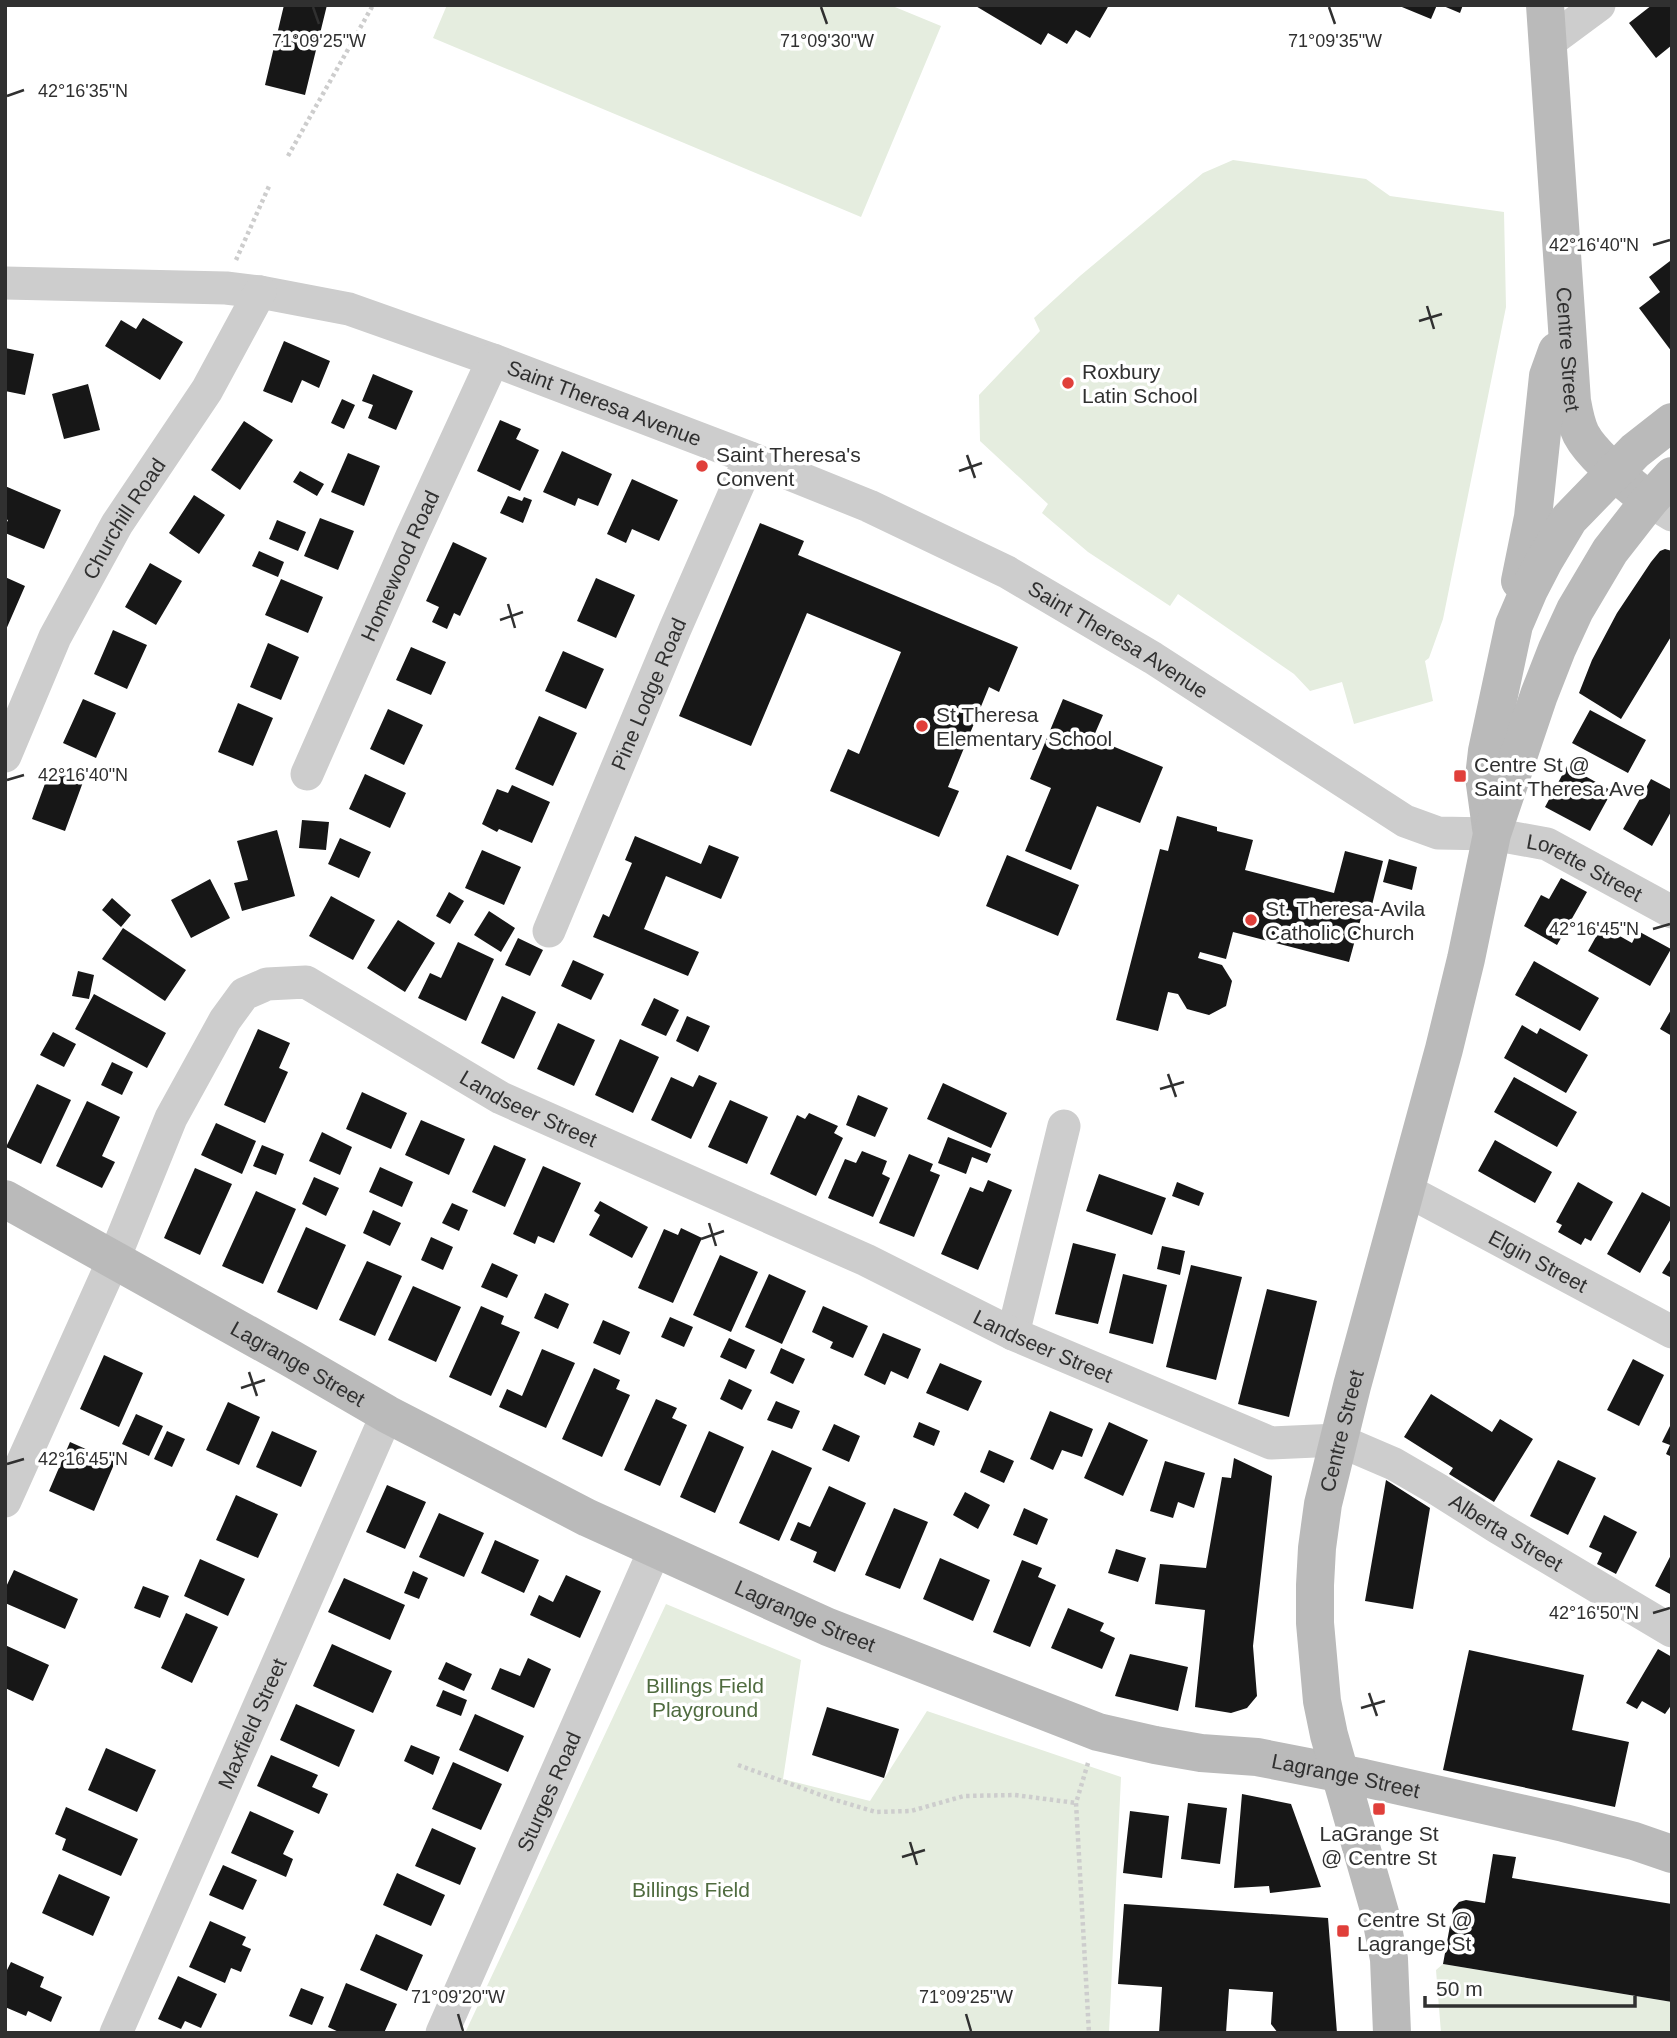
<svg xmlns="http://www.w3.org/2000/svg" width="1677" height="2038" font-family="Helvetica,sans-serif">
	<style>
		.green { fill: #e5eddf }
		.building { fill: #171717 }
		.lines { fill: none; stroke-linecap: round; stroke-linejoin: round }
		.path { stroke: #cdcdcd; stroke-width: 4.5; stroke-dasharray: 3.5 3.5; stroke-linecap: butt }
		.street { stroke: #cdcdcd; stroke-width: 33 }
		.secondary { stroke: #bababa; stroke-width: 38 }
		.ticks { fill: none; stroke: #303030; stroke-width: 2.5 }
		.poi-dot { fill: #e03f3a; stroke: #fff; stroke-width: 2.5 }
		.labels { text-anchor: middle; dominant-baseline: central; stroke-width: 7; stroke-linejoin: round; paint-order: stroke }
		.street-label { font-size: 21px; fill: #303030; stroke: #fff }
		.poi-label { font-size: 21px; fill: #303030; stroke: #fff; text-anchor: start }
		.park-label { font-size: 21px; fill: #4f6b3f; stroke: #fff }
		.ticks-label { font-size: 18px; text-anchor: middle; fill: #303030; stroke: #fff; stroke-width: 7; stroke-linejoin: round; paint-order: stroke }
	</style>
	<rect width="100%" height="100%" fill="#fff"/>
	<path class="green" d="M447,5h443l51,21 -80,191 -428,-179z
		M1233,160l133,19 24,17 114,16 2,95 -63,312 -14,39 -4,3 8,40 -79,23 -12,-42 -32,9 -16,-17 -116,-80 -8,12 -82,-54 -46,-39 6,-9 -68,-63 -1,-46 61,-64 -6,-13 46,-42 123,-103z
		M666,1604l135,56 -18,119 87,22 57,-90 194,66 -12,256h-644z
		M1443,1964l229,38v31h-231l-5,-63z"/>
	<path class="building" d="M284,5h43l-22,90 -40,-10z
		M974,5h135l-19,33 -14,-8 -9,14 -19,-11 -7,12z
		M1397,5h40l-6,14z
		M1441,5h22l-3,8z
		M1652,5h17l3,4v36l-16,13 -27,-35z
		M1670,261l2,2v89l-33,-44 21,-16 -11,-15z
		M143,318l40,24 -23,38 -55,-34 16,-26 15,9z
		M284,341l46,20 -11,27 -17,-8 -10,23 -29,-12z
		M5,348l29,6 -9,41 -20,-4z
		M373,374l40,17 -17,39 -28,-12 5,-13 -11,-4z
		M88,384l12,46 -36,9 -12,-45z
		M342,399l13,6 -11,24 -13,-6z
		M500,420l21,9 -5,10 23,11 -19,41 -43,-20z
		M244,421l29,19 -33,50 -29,-20z
		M562,451l50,23 -14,32 -20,-8 -3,8 -32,-14z
		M348,453l32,13 -16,40 -33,-14z
		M300,471l24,13 -7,12 -24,-14z
		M632,479l46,21 -19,41 -27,-12 -6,14 -19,-9z
		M5,486l56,24 -17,39 -39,-16v-7l3,-6 -3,-1z
		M194,495l31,20 -26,39 -30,-21z
		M508,496l14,5 2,-4 8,3 -9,23 -23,-10z
		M320,518l34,13 -16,39 -34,-14z
		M277,520l29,12 -8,19 -29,-12z
		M760,523l44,18 -6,14 220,92 -19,45 -10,-5 -41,100 11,4 -20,46 -109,-46 18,-42 11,5 42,-102 -94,-39 -56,133 -72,-30z
		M453,542l34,16 -27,58 -6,-3 -7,16 -15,-7 7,-15 -13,-6z
		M1665,549l7,2v84l-51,84 -42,-26 13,-33 25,-47 34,-51 9,-11z
		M259,551l25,11 -6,15 -26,-11z
		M150,563l32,18 -26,44 -31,-18z
		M5,577l20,9 -20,46z
		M596,578l39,17 -19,43 -39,-17z
		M281,579l42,18 -15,36 -43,-18z
		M113,630l34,15 -20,44 -33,-15z
		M268,643l31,14 -18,43 -31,-13z
		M411,647l35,15 -15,33 -35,-15z
		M563,651l41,18 -18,40 -41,-18z
		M83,699l33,14 -20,45 -33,-15z
		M1063,699l40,16 -10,23 70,29 -23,56 -43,-17 -26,64 -46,-19 26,-63 -21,-9z
		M238,703l35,15 -20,48 -35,-14z
		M388,709l35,16 -19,40 -34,-16z
		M1590,710l56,30 -18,33 -56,-30z
		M539,716l38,17 -24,53 -38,-17z
		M1567,766l45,25 -22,40 -45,-24z
		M50,770l33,12 -18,49 -33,-12z
		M365,774l41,19 -16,35 -41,-19z
		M1651,779l21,11v20l-20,36 -29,-17z
		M512,785l38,17 -18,41 -33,-14 -2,3 -15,-8 15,-35 11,4z
		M1177,816l40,11v4l36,9 -8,30 89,23 11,-42 38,10 -12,48 -7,-2 -15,55 -116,-30 -7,27 -26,-7 -2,6 24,7 10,16 -6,25 -17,9 -22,-6 -9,-15 -10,-2 -10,39 -42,-11 44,-171 8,2z
		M302,820l27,2 -3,28 -27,-2z
		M277,830l18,66 -53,15 -8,-28 14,-3 -11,-39z
		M635,836l66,28 8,-19 30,12 -18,42 -55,-23 -22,53 55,23 -11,24 -95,-39 10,-23 6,3 23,-54 -7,-3z
		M340,838l31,14 -12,26 -31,-14z
		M482,850l39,17 -17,38 -39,-17z
		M1007,855l72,30 -21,51 -72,-30z
		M1389,859l28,8 -5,23 -29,-8z
		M1561,878l26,14 -30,53 -33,-19 17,-31 8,4z
		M210,879l20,39 -39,20 -20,-38z
		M449,892l15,9 -14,23 -14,-8z
		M331,896l44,24 -22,40 -44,-24z
		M112,898l19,17 -10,12 -19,-17z
		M489,911l26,17 -14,24 -27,-17z
		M398,920l37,23 -30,49 -38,-24z
		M1602,926l30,17 6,-12 33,18 -21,37 -62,-35z
		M123,928l63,42 -21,31 -63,-42z
		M518,938l25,12 -13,26 -25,-11z
		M458,942l36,17 -28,62 -48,-23 12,-25 11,5z
		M573,960l31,14 -13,26 -30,-14z
		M1534,961l65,37 -19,33 -65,-36z
		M78,971l16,4 -5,24 -17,-3z
		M94,994l72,39 -19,35 -72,-39z
		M502,996l34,16 -22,47 -33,-16z
		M654,998l25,12 -13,26 -25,-11z
		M1672,1008v28l-12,-7z
		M687,1016l23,10 -12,26 -22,-11z
		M558,1023l37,17 -21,46 -37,-17z
		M1522,1025l15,9 3,-6 48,27 -22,38 -62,-35z
		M258,1029l32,14 -11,25 9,4 -23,51 -41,-18z
		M53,1032l23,12 -12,23 -24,-12z
		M620,1039l39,18 -26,56 -38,-18z
		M112,1062l21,10 -11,23 -21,-10z
		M699,1075l18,8 -26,56 -40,-19 20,-43 22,10z
		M1514,1077l63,35 -20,35 -63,-35z
		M943,1083l64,30 -16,35 -64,-29z
		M37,1084l34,16 -30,64 -35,-17z
		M362,1092l45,21 -16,36 -45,-20z
		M858,1095l30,13 -13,29 -29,-12z
		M730,1100l38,17 -21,47 -39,-17z
		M87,1101l33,16 -18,39 13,6 -13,26 -46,-22z
		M809,1113l29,13 -4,7 9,5 -27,58 -46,-22 27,-59 8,4z
		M421,1120l44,19 -16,36 -44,-20z
		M216,1123l40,18 -14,33 -41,-19z
		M322,1132l30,15 -12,28 -31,-14z
		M948,1137l43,17 -4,9 -15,-6 -6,17 -28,-11z
		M1495,1140l57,32 -17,31 -57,-32z
		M262,1145l22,9 -8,21 -23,-9z
		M494,1145l32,14 -21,48 -33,-15z
		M862,1151l25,10 -5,13 8,4 -17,39 -45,-19 17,-39 11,4z
		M909,1154l24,10 -3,7 10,4 -26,62 -35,-14z
		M543,1166l38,17 -27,60 -16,-7 -3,8 -22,-10z
		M380,1167l33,15 -11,25 -33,-15z
		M195,1168l37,16 -32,71 -36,-17z
		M1099,1174l67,24 -14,37 -66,-24z
		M314,1177l25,11 -13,28 -24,-12z
		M988,1180l24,10 -34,80 -37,-16 29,-67 13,5z
		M1177,1182l27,11 -5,13 -27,-10z
		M1578,1182l35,20 -22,39 -6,-3 -4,7 -23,-13 4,-7 -6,-3z
		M256,1191l40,18 -33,75 -41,-18z
		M1642,1192l30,16v9l-32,56 -33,-19z
		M600,1201l48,26 -16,31 -43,-23 11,-20 -6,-4z
		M452,1203l16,7 -9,21 -17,-8z
		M373,1210l28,13 -11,23 -27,-13z
		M306,1227l40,18 -29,65 -40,-18z
		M681,1228l21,10 -29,65 -35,-15 26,-59 14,6z
		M431,1237l22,10 -10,23 -22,-10z
		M1073,1243l43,11 -18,70 -43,-10z
		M1162,1246l23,5 -5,24 -23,-6z
		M720,1255l38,17 -27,60 -38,-17z
		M1672,1257v21l-10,-5z
		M367,1261l35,15 -27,60 -36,-16z
		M492,1263l26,12 -11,23 -26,-11z
		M1191,1265l51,12 -26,103 -50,-13z
		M769,1274l37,17 -24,53 -37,-17z
		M1123,1274l44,11 -14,59 -44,-11z
		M413,1286l48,21 -25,55 -48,-22z
		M1267,1289l50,12 -28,116 -51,-13z
		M545,1293l24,11 -11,25 -24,-11z
		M481,1306l23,10 -3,8 19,8 -29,64 -42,-19z
		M823,1306l45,20 -15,32 -23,-10 3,-6 -21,-10z
		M670,1317l23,10 -9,20 -23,-10z
		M603,1320l27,12 -10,23 -27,-12z
		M883,1333l38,16 -13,30 -17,-8 -6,14 -21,-10z
		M729,1338l26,12 -9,19 -26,-12z
		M781,1348l24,11 -12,25 -23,-11z
		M542,1349l33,14 -29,65 -47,-21 8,-18 15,7z
		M104,1355l39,18 -24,54 -39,-18z
		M1633,1359l31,16 -25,51 -32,-16z
		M940,1363l42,18 -14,30 -42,-18z
		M594,1368l26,12 -4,9 14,6 -28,62 -40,-18z
		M729,1379l23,11 -10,20 -22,-11z
		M1431,1394l61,38 8,-13 33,20 -39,63 -45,-28 4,-6 -49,-31z
		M656,1399l21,9 -5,10 15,7 -27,61 -36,-16z
		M776,1401l24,10 -8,18 -25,-9z
		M228,1402l32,15 -21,48 -33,-15z
		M1050,1411l43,18 -11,28 -20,-7 -9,20 -23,-11z
		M136,1414l27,12 -14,30 -27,-12z
		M919,1422l21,9 -6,15 -21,-9z
		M1109,1422l39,18 -25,56 -39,-18z
		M1672,1422v35l-6,-3 4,-9 -8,-3z
		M834,1424l26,12 -11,26 -27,-12z
		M167,1431l18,8 -13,28 -18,-8z
		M272,1431l45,20 -16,36 -45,-20z
		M709,1431l35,16 -29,66 -35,-16z
		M70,1442l45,20 -21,49 -45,-20z
		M772,1450l40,18 -33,73 -40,-18z
		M989,1450l25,11 -10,22 -24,-11z
		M1234,1458l38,18 -19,170 4,50 -10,12 -16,5 -36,-6 10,-97 -50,-6 5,-40 46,4 16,-91 9,1z
		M1558,1460l38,18 -28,57 -38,-19z
		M1165,1461l40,12 -11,35 -16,-6 -5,16 -23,-7z
		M1386,1480l44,28 -17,101 -48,-8z
		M387,1485l39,17 -21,47 -39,-17z
		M829,1486l37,17 -31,69 -22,-10 4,-10 -27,-12 8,-18 12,5z
		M965,1492l25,13 -12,24 -25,-14z
		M236,1495l42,19 -20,44 -42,-18z
		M894,1508l34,14 -28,67 -35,-14z
		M1024,1508l24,11 -11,26 -24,-10z
		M439,1513l45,20 -20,44 -45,-20z
		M1604,1515l33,17 -21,42 -19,-10 5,-11 -13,-6z
		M495,1540l44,20 -15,33 -43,-20z
		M1116,1549l30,9 -8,24 -30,-9z
		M1672,1553v42l-17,-9z
		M940,1558l50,22 -17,41 -50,-22z
		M200,1559l45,20 -17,37 -44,-20z
		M1022,1560l20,8 -4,9 18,8 -26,62 -37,-15z
		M14,1570l64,29 -13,30 -60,-26v-14z
		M413,1571l15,7 -9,21 -15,-6z
		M566,1575l35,16 -21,47 -50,-23 9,-20 14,7z
		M344,1578l61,27 -15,35 -62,-28z
		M143,1586l26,10 -9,22 -26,-10z
		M1068,1608l36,15 -4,8 15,7 -13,31 -51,-21z
		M186,1613l32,14 -26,56 -31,-15z
		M332,1644l60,27 -19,42 -60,-27z
		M5,1645l44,20 -16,36 -28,-13z
		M1658,1649l14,8v47l-7,10 -23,-13 -5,8 -11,-6z
		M1469,1650l115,25 -12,55 57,12 -14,65 -172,-37z
		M1130,1654l58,13 -10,44 -63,-15z
		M528,1658l23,11 -17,39 -43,-19 9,-21 20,8z
		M446,1662l26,12 -8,17 -26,-12z
		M443,1690l24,10 -6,16 -25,-10z
		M296,1704l59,26 -16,37 -59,-27z
		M827,1707l72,22 -15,49 -72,-23z
		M475,1714l49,22 -16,36 -49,-22z
		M411,1745l29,12 -7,18 -29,-14z
		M106,1748l50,22 -19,42 -49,-22z
		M271,1755l47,20 -6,12 16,7 -9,20 -62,-28z
		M453,1762l49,22 -21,46 -49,-21z
		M1242,1794l49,10 30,83 -51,6 -1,-7 -35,2z
		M1188,1803l39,5 -7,56 -39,-5z
		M66,1807l72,32 -17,37 -59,-26 4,-11 -11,-5z
		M250,1811l44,20 -11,23 10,5 -7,18 -55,-24z
		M1130,1811l39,5 -7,62 -39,-5z
		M432,1828l44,20 -16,37 -45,-19z
		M1493,1854l23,3 -4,21 160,26 -2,13 2,1v84l-229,-38 10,-55 6,-7 7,-2 19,3z
		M223,1865l34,15 -14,30 -34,-15z
		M397,1873l48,22 -14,31 -48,-21z
		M59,1874l51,23 -17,39 -51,-23z
		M1124,1904l204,14 9,115h-59l-7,-9 2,-32 -44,-3 -3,44h-67l3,-46 -44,-3z
		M210,1921l36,16 -4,8 9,4 -10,23 -10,-4 -6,15 -36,-16z
		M376,1934l47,21 -16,36 -47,-21z
		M11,1962l33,15 -4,10 22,10 -11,25 -23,-11 -2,5 -21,-9v-33z
		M178,1976l39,18 -16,34 -16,-7 -4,8 -23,-10z
		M346,1983l51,21 -13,29h-43l-13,-6z
		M301,1988l23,9 -12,28 -23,-9z"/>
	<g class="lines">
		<path class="path" d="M288,156l85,-151
			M236,260l34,-76
			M1088,1763l-12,40 13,230
			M738,1765l94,34 44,13 35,-1 53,-15 51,-1 61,8"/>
		<g class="street">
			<path d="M1549,42l50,-37"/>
			<path id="s1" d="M5,283l221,5 34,4 89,17 144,51 257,98 119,48 138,66 146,86 252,163 33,12 54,1 55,10 125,68"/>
			<path d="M1649,501l23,14"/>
			<path id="s2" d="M5,756l50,-119 62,-113 90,-134 53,-98"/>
			<path id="s3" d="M307,774l105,-238 81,-176"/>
			<path id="s4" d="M549,931l126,-302 75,-171"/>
			<path id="s5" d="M1406,1190l266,142"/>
			<path d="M1013,1334l51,-208"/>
			<path id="s6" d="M5,1501l108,-240 58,-143 54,-98 19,-26 23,-10 39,-2 195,116 365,162 147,74 258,109 67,-3 56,24 43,25 60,38 175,104"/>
			<path id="s7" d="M116,2033l271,-619"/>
			<path id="s8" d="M442,2033l213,-484"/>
		</g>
		<g class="secondary">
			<path id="s9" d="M1545,5l27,396c2,11 4,23 9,33 12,23 48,50 68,67"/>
			<path d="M1520,581l13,-64 15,-141 9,-25"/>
			<path d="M1491,828l-7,-51 3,-26 27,-126 15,-35 15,-29 25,-42 66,-68 37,-29"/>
			<path id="s10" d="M5,1199l287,160 95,55 201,104 240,109 270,105 57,13 46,8 56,4 107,21 200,45 70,18 38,13"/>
			<path id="s11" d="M1392,2033l-3,-74 -9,-46 -51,-178 -7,-34 -7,-78v-38l2,-37 6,-44 29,-118 92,-337 22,-90 26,-125 47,-139 18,-46 18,-39 35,-59 39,-50 23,-25"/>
		</g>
	</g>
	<path class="ticks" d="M313,7l6,17M821,7l6,17M1329,7l6,17M7,96l17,-6M1653,245l17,-5M1427,306l7,23M1419,321l23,-7M967,455l8,23M959,471l23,-8M508,604l7,24M500,620l23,-8M7,780l17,-5M1653,929l17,-5M1168,1074l8,23M1160,1089l24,-7M709,1223l7,23M701,1239l23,-8M249,1372l8,24M241,1388l24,-8M7,1464l17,-5M1653,1613l17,-5M1369,1693l8,23M1361,1708l24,-7M910,1842l7,23M902,1857l23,-7M458,2014l5,17M966,2014l5,17"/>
	<g class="poi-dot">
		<circle cx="1068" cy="383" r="7"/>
		<circle cx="702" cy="466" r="7"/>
		<circle cx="922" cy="726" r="7"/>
		<rect x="1453" y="769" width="14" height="14" rx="3.5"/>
		<circle cx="1251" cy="920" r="7"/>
		<rect x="1372" y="1802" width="14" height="14" rx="3.5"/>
		<rect x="1336" y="1924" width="14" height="14" rx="3.5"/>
	</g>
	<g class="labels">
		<g class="street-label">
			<text stroke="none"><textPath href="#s9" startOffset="345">Centre Street</textPath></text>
			<text stroke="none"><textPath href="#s1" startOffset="618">Saint Theresa Avenue</textPath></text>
			<text stroke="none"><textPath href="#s2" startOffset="266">Churchill Road</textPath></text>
			<text stroke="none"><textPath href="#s3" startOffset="228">Homewood Road</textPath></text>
			<text stroke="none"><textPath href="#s1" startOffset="1185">Saint Theresa Avenue</textPath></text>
			<text stroke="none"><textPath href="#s4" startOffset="257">Pine Lodge Road</textPath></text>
			<text stroke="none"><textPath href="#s1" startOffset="1713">Lorette Street</textPath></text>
			<text stroke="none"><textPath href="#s6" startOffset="882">Landseer Street</textPath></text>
			<text stroke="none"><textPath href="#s5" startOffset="150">Elgin Street</textPath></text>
			<text stroke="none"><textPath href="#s6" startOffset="1449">Landseer Street</textPath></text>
			<text stroke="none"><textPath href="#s10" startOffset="336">Lagrange Street</textPath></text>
			<text stroke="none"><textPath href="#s11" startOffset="614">Centre Street</textPath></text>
			<text stroke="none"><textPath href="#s6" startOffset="1956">Alberta Street</textPath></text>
			<text stroke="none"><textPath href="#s10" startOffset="903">Lagrange Street</textPath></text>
			<text stroke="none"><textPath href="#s7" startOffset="338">Maxfield Street</textPath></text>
			<text stroke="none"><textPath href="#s10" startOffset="1470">Lagrange Street</textPath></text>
			<text stroke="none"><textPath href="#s8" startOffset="264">Sturges Road</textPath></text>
		</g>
		<g class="poi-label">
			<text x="1082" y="371">Roxbury<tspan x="1082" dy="24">Latin School</tspan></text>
			<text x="716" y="454">Saint Theresa's<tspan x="716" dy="24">Convent</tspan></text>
			<text x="936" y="714">St Theresa<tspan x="936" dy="24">Elementary School</tspan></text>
			<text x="1474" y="764">Centre St @<tspan x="1474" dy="24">Saint Theresa Ave</tspan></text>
			<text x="1265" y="908">St. Theresa-Avila<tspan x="1265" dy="24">Catholic Church</tspan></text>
			<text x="1379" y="1833" text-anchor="middle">LaGrange St<tspan x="1379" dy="24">@ Centre St</tspan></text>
			<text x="1357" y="1919">Centre St @<tspan x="1357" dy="24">Lagrange St</tspan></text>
		</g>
		<g class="park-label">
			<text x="705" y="1685">Billings Field<tspan x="705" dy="24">Playground</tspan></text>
			<text x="691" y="1889">Billings Field</text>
		</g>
	</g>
	<g class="ticks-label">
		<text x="319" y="47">71°09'25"W</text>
		<text x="827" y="47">71°09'30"W</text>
		<text x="1335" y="47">71°09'35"W</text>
		<text x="83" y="97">42°16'35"N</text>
		<text x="1594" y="251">42°16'40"N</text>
		<text x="83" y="781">42°16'40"N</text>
		<text x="1594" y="935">42°16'45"N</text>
		<text x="83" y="1465">42°16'45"N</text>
		<text x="1594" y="1619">42°16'50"N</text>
		<text x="458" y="2003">71°09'20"W</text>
		<text x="966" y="2003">71°09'25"W</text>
	</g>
	<rect width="1677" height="2038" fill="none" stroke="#303030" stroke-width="14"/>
	<path d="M1425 1996v10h210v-10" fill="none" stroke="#303030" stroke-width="3.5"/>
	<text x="1436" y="1996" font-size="21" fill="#303030" stroke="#ffffff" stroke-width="5" paint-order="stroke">50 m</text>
</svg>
